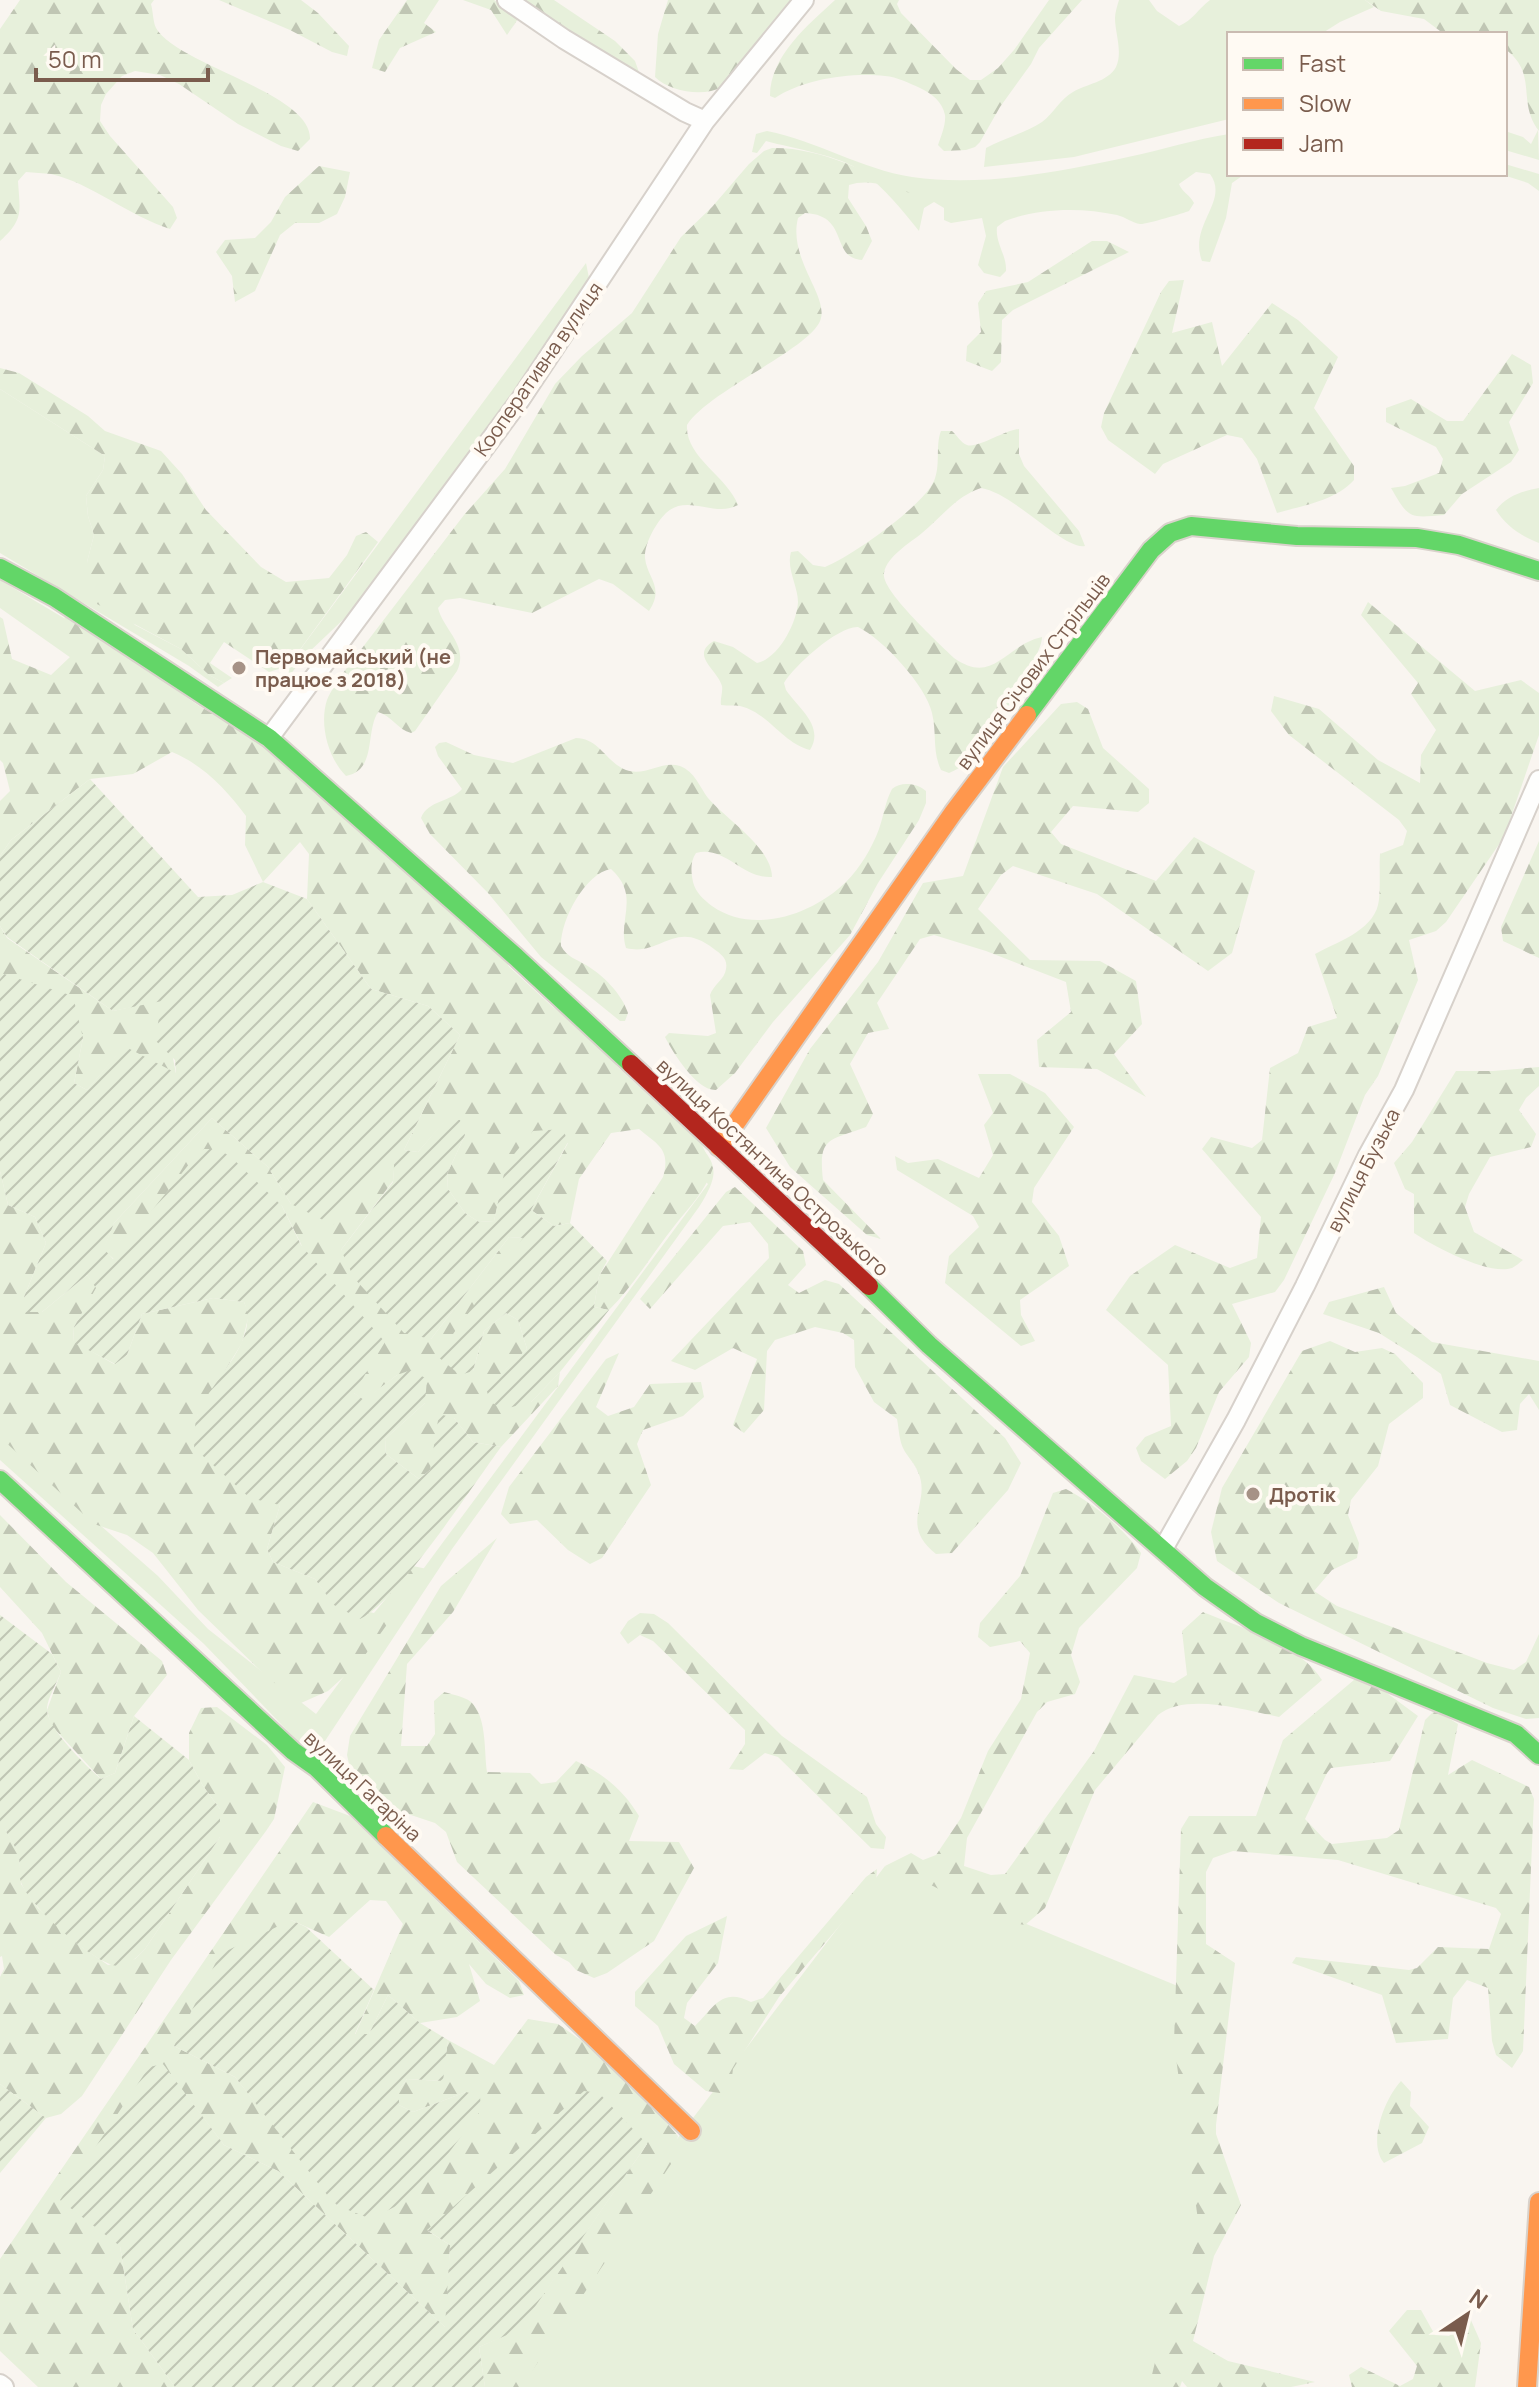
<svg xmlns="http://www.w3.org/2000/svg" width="1539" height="2387" font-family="Manrope,sans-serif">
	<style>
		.grass { fill: #e7f0db }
		.forest { fill: url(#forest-firs) }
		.garden { fill: url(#garden-furrows) }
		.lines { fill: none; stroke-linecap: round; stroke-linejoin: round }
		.street-casing { stroke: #d7d1cb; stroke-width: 22 }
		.fast-casing { stroke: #d9d2cb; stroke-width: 22 }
		.slow-casing { stroke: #d9d2cb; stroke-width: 22 }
		.jam-casing { stroke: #d9d2cb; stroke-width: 22 }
		.street { stroke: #fefefd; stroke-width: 18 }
		.fast { stroke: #63d668; stroke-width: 18 }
		.slow { stroke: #ff974d; stroke-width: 18 }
		.jam { stroke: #b3261e; stroke-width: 18 }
		.poi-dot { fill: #a69286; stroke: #fffaf3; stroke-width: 3 }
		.labels { text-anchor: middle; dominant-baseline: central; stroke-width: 8; stroke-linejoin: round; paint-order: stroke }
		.street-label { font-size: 20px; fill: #7a5c4d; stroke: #fffaf3 }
		.poi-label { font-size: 20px; font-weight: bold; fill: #7a5c4d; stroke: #fffaf3; text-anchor: start }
	</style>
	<defs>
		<pattern id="forest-firs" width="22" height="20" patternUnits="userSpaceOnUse" patternTransform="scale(2)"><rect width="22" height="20" fill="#e7f0db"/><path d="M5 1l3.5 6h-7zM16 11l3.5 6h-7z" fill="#c0c6b4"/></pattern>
		<pattern id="garden-furrows" width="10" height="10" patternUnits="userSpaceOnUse" patternTransform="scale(2)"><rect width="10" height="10" fill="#e7f0db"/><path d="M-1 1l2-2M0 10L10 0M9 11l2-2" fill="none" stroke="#c0c6b4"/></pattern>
	</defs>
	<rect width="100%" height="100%" fill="#f9f5f0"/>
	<path class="grass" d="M1119,0h30l8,11 22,15c14,-6 19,-17 31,-26h155l9,7 -34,15 -19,12h-92v85l-155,38 -90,10 2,-19c19,-10 39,-15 56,-26 12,-9 18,-23 31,-30 13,-8 35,-10 43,-25 7,-15 -1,-34 -1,-49 0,-5 2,-12 4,-18z
		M1538,130l1,30 -34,-10v-19l18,6 8,7z
		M767,131c50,10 94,38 145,46 70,10 147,-5 216,-20 34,-7 67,-18 101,-23v40h16l-13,9 -6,35 -16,44 -8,-1c-14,-36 28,-60 8,-87l-14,-2 -17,12c3,8 11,11 15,19l-5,8c-5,2 -45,14 -49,13 -7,-1 -15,-7 -23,-9 -36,-8 -78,-7 -112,6l-8,6c-2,16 10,28 9,44l-6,6 -16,-4 -6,-8 8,-29 -4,-18 -31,5 -7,-3v-12l-10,-6 -10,6 -5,23c-17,-21 -35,-44 -57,-59 -22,-17 -68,-23 -96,-31l-9,12 -5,-1 4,-18z
		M1505,164l34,10v17l-11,-8 -28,-9h5z
		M586,263l3,15 -3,10 -218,308 -61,58 -18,22 -1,-10z
		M0,389l105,67 -2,14 -17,26 2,20 6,19 -7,27 48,63 46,24 28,26 15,8 -6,4 -29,-21 -189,-113z
		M1539,488v55c-17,-6 -34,-18 -43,-33 10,-14 26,-19 43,-22z
		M0,580l131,78 143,101 153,132 258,238c30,33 39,38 14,78l-247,342 -127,192 -8,8h-12l-101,-105 -204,-184v-29l51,51 107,94 50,53 108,85 392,-530 -418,-372 -290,-204z
		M885,1866l300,123 25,243 -41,155h-681z"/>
	<path class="forest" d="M20,0h134l-3,4c2,7 2,18 5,24 21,37 156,65 154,111l-12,12 -17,-5 -43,-22 -59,-40 -19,-9 -25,-4 -13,5 -16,18 -5,11 -1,16 10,15 63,71 4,11 -7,11c-41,-13 -79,-46 -119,-55 -8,-1 -17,-1 -25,-2l-8,9c2,31 6,38 -18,60v-212z
		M219,0h82l17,13 31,33 -2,10 -15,-4 -42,-22z
		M407,0h32l-15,23 12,9 -36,16 -15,24 -13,-4 7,-28z
		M463,0h31l24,16v3l-11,16 -16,-25z
		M520,0h34l61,41 20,20 5,14 -75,-44z
		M668,0h134l-80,87c-18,10 -52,5 -67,-10l3,-43z
		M835,0h64l-2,4 4,9 55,56 14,11h11l17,-12 16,-18 35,-50h33l-43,48 -8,16 -31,43 -20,35 -5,5 -9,3 -22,1 -6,-6c3,-9 8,-20 7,-30 -3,-14 -13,-21 -25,-27 -11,-5 -23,-11 -35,-12 -34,-4 -82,3 -110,22l-5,-2c0,-40 38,-71 65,-96z
		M1365,0h174v131c-23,-30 0,-57 -34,-82v-15h-61l-20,-15 -43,-8z
		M772,148c48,-1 96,24 138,45 -19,-6 -41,-15 -61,-8l-1,13 18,28 6,15 -10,19c-32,-2 -12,-45 -57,-47l-7,5c-10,40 29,76 23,100 -6,29 -112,72 -134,107 -2,32 41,52 51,80 -23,13 -51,-12 -72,8 -10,10 -22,31 -21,45 2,20 20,29 4,53l-36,-27 -14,-5 -67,34 -72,-15 -15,2 -7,8c6,23 31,37 19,63l-42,60 -4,2c-13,-3 -20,-18 -33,-21 -13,21 -1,58 -32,64 -18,-18 -27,-52 -19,-76 4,-10 11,-19 16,-27l121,-158 41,-46 50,-85 27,-28 50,-43 49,-76 31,-30 37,-43 15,-13z
		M319,166l31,6 -5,25 -8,17 -18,9h-24l-15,12 -25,56 -20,11 -3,-26 -16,-24 9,-12 30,-2 16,-16 14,-25z
		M1092,241h15l22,11 -116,58 -11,10 -1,42 -9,9 -26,-10 1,-15 14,-14 -3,-29 8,-12 42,-9z
		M1184,280l-12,53 40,-11 10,44 50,-63 26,17 40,37 -24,51 40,58v14c-19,21 -50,25 -77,33l-20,-54 -15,-21 -15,-3 -64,29 -8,10 -47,-34 -7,-13 3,-14 57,-121 8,-11z
		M1512,354l19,11 2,18 -24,39 10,28 -8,12 -49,32 -18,21c-35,3 -35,4 -53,-27l14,-2 34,-13 4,-14 -7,-12 -50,-25v-14l25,-9 36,22h16z
		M0,368l19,5 69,43 17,15 56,20 21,23 24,36 55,57 25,15 43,-4 18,-23 9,-19 10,-4 12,10 -90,124 -19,6 -45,-30 -14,21 22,15 -8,5 -15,-8 -28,-26 -84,-45 -10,-42 7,-27 -6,-19 -2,-20 17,-26 2,-14 -105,-67z
		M1019,429v25l5,12 55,65 6,15c-22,4 -71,-53 -104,-58 -23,7 -41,30 -59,45 -12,10 -35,23 -38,40 -4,17 56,71 70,85 40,28 51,-13 88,-21 0,21 -53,100 -68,118 -7,8 -15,14 -25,18l-8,-3c-9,-19 -4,-37 -9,-57 -6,-27 -49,-74 -74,-86 -20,-1 -64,39 -74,56l2,7c12,18 39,36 24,60 -28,-7 -41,-37 -70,-44 -6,-1 -12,0 -19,-1 -1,-6 2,-13 1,-19 -4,-16 -33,-31 -8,-45l19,6 24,16c21,-4 40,-40 41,-61 0,-16 -12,-34 -7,-50l7,-1 15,14 12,2c27,-11 97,-60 109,-86 7,-16 1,-35 7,-50h11c4,3 9,12 15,14 10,4 38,-15 52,-16z
		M1368,602l107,89 46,-11 18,13v42l-35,102 -58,85 -10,9 -27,9 9,40 -40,96 -13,19 -30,78 -51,107 -9,12 -43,12 19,39 -2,14 -30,35 -23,56 -9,13 -22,18 -24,-18 -5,-13 9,-11 26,-11 -3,-61 -62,-55 24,-34 45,-31 55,23 27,-10 4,-41 -59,-68 9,-12 41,11 10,-8 8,-72 28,-15 10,-26 29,-9 -22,-64c20,-11 57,-23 63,-49 3,-11 1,-38 2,-51l23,-9 4,-14 -8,-11 -110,-85 -18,-24 3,-15 45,13 59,51 42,23 1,-28 15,-25 -25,-36 7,-11 -57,-68z
		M64,614l102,65 5,12 99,53 223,184 21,52 90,63 19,35 32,34 30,17 16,14 12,25c-8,24 -23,38 -38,57 -23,29 -40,59 -66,85l-15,-3 5,-31 64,-99c8,-28 -5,-32 -24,-48l-28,4 -32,46 -9,44 -16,3 -23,-16 37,-67 -61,21 -13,57 -15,1 -14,-9 -17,-24 -1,-15 18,-39 -19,-15 -28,32 -14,-2 56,-115 -32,-29 -57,-17 -64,-90 2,-45 -9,-12 -37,40 -18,-37 1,-29c-19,-26 -44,-52 -74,-64l-39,22 -43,5 -79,61 -11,16v-55l10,-10 -7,-28 -3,-3v-143l3,2 9,40 39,16 19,-18z
		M1077,702l11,7 15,39 46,41v14l-11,9 -65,-6 -22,26 10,12 95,37 38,-44 61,34 -23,82 -24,18 -111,-77 -84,-28 -12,9 -23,34 52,51 70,1 36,20 6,43 -28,30 32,43 -49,-28 -58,-2 -2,-27 34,-28 -5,-30 -80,-31 -52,-16 -14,4 -43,64 12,26 -21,4 -18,31 23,50 -7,13c-37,14 -48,9 -43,53l58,59 -14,-4 -77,-68 -24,-39 44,-79 68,-87 45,-79 40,-7 40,-109 58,-63z
		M576,738c23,0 31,25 50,32 19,7 36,-10 54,-4 15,6 19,20 28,32 18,21 64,50 64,79 -30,2 -47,-32 -76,-24 -6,9 -5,19 -3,29 3,11 10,17 19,24 41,29 100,9 134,-24 14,-14 26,-34 33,-53 5,-14 6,-27 13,-40 9,-8 25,-6 34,2v12l-7,17 -41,63 -28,52 -77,87 -38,51 -19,17c-19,1 -43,-37 -51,-53l4,-4 39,3 8,-3 -6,-38c3,-10 15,-16 16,-26 2,-10 -5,-15 -12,-20 -40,-31 -52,8 -88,-1 -9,-28 15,-52 -15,-79 -26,4 -51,52 -50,77 6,11 15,13 25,19 17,10 36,29 42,48l-3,8h-5l-79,-64 -53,-64 -58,-59 -9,-16c7,-18 30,-16 41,-29l-24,-33 -3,-9 4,-4 7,-1 28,13 39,8z
		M1539,841v117l-36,-17 -2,-14z
		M0,926l7,12 106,73 49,-11 14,74 -52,-27 -37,43 -13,-7 9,-45 -78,-63 -5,4z
		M1539,1067v19l-13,12 -7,12 17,24 -5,13 -41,10 -21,37 -4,13 9,25 49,28c-4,3 -7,6 -11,8 -23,8 -79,-22 -98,-35v-39l-9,-5 -11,-26 18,-21 44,-71h37z
		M978,1074h32l35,19 29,34 -40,61 -2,14 27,34 10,30 -49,34 1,15 14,26 -14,5 -76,-63 4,-27 30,-29 -6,-11 -76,-46 -2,-14 13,7 30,-4 41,19 14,-23 -9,-30 9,-12z
		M212,1118l56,49 23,37 105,-57 -3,34 -52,69 90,89 78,-102 15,1 -86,118 35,15 11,-40 22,-18 12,7 9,29 -40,39 44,14 29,-30 -2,14 -57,61 -28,-5 -19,-24 -24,52 -11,9 -33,-25 -1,-15 40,-36 -28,-28 -33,26 -10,-8 -53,-149 -19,-38 -88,-47 -80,100 -11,-9 11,-27z
		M0,1171l8,34 27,12 11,26 -22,54 18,15 45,-37 10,13 -23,39 -1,14 41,23 13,-9 15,-41 71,-16 31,4 5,12 -7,29 -45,73 83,89 -13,44 6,13 42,17 19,25 40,9 39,-47 14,3 -67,93 -32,29 -27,12 -33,-25 -70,-68 -45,-57 -26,-18 -33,-11 -94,-87z
		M735,1187l68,64 3,14 -18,20 11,8 26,-13 14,4 166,154 16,25 -13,27 -56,63 -16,1c-38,-30 -4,-52 -18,-82 -3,-8 -10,-15 -14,-22 -5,-9 -5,-21 -7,-31l-23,-17 -19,-35 -1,-27 -11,-7 -28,-6 -40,13 -8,11 -3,59 -20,23 -11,-8 24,-66 -24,-11 -38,22 -24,-9 98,-103 -1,-14 -18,-22 -27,4 -73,83 -10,-10 86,-107z
		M1384,1287l12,26 36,29 107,19v49l-10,-16 -9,10 -3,26 -15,2 -52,-27 -9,-31 -24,-17 -38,-24 -56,-19 6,-12z
		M1330,1341l25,11 27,-4 13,6 28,29v15l-34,26 -11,42 -27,34 -3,15 11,28 -2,15 -25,12 -18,21 23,15 150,57 27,7 12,-8 13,-28v84l-13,1 -33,-11 -214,-105 -62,-42 -6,-29 11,-44 80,-137z
		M619,1353l-23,54 12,9 26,-9 16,-23 51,-2 3,15 -21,19 -40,14 -6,14 14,41 -49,73 -12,6 -22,-14 -31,-30 -27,4 -9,-10 8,-27 97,-128z
		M1066,1489c27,14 57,39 75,64l-4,15 -58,60 -8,27 9,27 -5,12 -28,8 -10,10 -70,126 -3,28 27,9 14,-1 89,-123 40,-76 40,8 13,-8 -5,-44 21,-19c36,15 98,33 119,68l-43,37c-33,-7 -93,-25 -121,-2l-63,75 -50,118 -20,17 -28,-5 -64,-34 -26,-7 -22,-13 26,-13 12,7 13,-5 25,-37 27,-67 33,-52 9,-46 -10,-12 -30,6 -12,-10 2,-14 40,-47 33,-83z
		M0,1515l66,67 96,79 5,14 -33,41 -19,57 -14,6 -50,-54 -4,-15 14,-38 -19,-39 -42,-46z
		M497,1538l-44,74 -46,52 -6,82h26l8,-12 -1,-33 10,-9c10,3 23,5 29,12 14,16 11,49 14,68l43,1 11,11 15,-2 20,-21c26,11 49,31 63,55l-10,25 50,1 15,26 -40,73 -47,32 -13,5 -18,-8 -7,-8 -13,-7 -99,-93 -11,-30 -11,-9 -39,-13 -46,-42 -3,-13 3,-19 91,-150z
		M640,1613l14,1 14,9 114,113 85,61 9,27 10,13 -2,12 -13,-1 -93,-91 -13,-4 -22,17 -14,-1 16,-25v-14l-92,-89 -13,-6 -12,9 -8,-11 8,-12z
		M1361,1674l57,42 -28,45 -59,7 -4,5 -22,46 20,21 7,4 55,-6 12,-8 26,-110 10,-10 23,14 -10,51 24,-15 57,27 5,12 -11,252 -11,17 -16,-13 -4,-14 -4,-53 -21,-8 -14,18 -5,41 -52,4 -14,-48 -90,-32 4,-6 113,13 8,-2 21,-21 51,2 12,-35 -5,-6 -158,-48 -105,-9 -20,7 -7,14v72l29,19 -19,162v9l25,71 -27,51 -21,85 35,20 87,21 -24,5h-104l-5,-6 -2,6h-31l16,-66 35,-86 -26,-192 7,-214 8,-13h67l27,-76z
		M217,1707l50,38 18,22 -11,52 -8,12 -95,129 -89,136 -21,18 -15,4 -46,-34v-107l4,-8 -2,-13 -2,1v-128h5l14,25 2,30 17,24 45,40 25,17 27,-6 10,-10 75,-112v-28l-17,-23 -14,-26v-27l12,-25z
		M313,1802l37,14 169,165 5,14 -14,3 -24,-14 -17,-20 11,37 -23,16 -37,6 -32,-28 -19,39 -14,1 48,-111 -17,-23 -16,-1 -41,37 -38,-17 -117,126 61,31 103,129 128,-114 -53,20 -14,-7v-15l8,-11 35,2 6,-41 46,25 34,-46 30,5 58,41 62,71 -7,28 -141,210 5,13h-50l-6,-40 40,-18 128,-185 -219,87 22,14 -4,83 -168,-157 -54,-26 -61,-80 -43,181 13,83 42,58h-137l-38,-36v-92z
		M877,1869l-1,14 -97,114 -46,72 -2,15 -11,9 -14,-2 -32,-27 -16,-38 -23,-20v-14l51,-56 41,-20 -9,47 -31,40 -3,15 11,8c19,-19 27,-39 56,-24l12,-4 103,-121z
		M1401,2081l10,11 -1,14 19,21 -7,16 -38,20c-17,-20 1,-65 17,-82z
		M1407,2310h14l14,25 14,1 21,-18 11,25 -6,44h-123l-3,-12 12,-8 39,19 13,-7 4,-13 -28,-35z"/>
	<path class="garden" d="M90,779l108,118 34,-2 31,-13 44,17 64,90 57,17 32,29 -56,115 14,2 28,-33 14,1 5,15 -18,39 1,15 17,24 14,9 15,-1 12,-57 27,-33 30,-2 5,13 -37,68 23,16 16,-3 37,38 -8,15 -5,31 15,3 -49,62 -29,30 -27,7 -14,-7 -4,-14 41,-39 -9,-29 -12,-7 -22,18 -11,40 -13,4 -23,-19 86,-118 -14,-1 -78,102 -27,-6 -50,-55 -13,-28 52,-68 2,-33 -62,76 -42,-21 -23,-37 -56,-49 -98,105 -10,26 9,10 81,-101 10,-9h14l13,8 51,49 19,39 84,97 -31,51 10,7 33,-25 14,-5 16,9 -2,24 -40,36 1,15 33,25 11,-9 9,-56 15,4 19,24 28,5c-28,38 -104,155 -141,172l-26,-14 -19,-26 -42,-17 -6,-13 13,-44 -30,-7 -56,-50c1,-10 0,-23 3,-32 12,-35 64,-74 47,-114l-31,-4 -71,16 -15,41 -12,9 -42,-22 1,-15 22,-39 -9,-13 -45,37h-16l-2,-15 22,-54 -11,-26 -27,-12 -8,-34v-192l4,-5 69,22 10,42 -9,45 13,7 37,-44 52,27 -1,-13 -20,-20 7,-39 -49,10 -106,-74 -7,-11v-70l11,-16z
		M0,1615l52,39 9,18c-4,11 -13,25 -14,36 -2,18 40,59 54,71l14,-6 19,-57 55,44 14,26 17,23v28l-75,112c-7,7 -15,16 -26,17 -22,1 -92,-62 -98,-84 -3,-7 -1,-17 -2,-25 -2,-9 -10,-19 -14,-28h-5z
		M291,1920l15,7 68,63 -19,44h14l19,-39 32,28 28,17 -5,41 -36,-2 -8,11v15l14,7 53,-20 14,4 1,14 -64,85 -38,20 -13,2 -28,-11 -10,-10 -93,-119 -61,-31 46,-92z
		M163,2064l61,81 54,26 167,156 5,-82 -23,-15 157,-139 15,2 48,51 -128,186 -40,17 6,40h-310l-42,-58 -13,-83 -60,-46 89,-133z
		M0,2084l46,34 -46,55z"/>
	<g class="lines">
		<defs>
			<path id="street" d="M507,0l57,39 121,73 20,9
				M269,738l251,-338 185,-279 99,-121
				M1163,1549l73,-129 69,-134 63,-131 36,-65 135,-310
				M0,2384l4,3"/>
			<path id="fast" d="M0,568l54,29 215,141 247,219 115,107
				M1027,715l124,-165 19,-17 21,-7 106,10 120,2 42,7 80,26
				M869,1286l60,59 276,242 51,36 45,23 215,88 23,21
				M0,1480l293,271 24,17 69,68"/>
			<path id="slow" d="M719,1147l234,-334 74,-98
				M386,1836l305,295
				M1527,2387l12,-185"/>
			<path id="jam" d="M631,1064l238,222"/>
		</defs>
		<use href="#street" class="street-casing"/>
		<use href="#fast" class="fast-casing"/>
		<use href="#slow" class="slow-casing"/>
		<use href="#jam" class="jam-casing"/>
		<use href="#street" class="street"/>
		<use href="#fast" class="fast"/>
		<use href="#slow" class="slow"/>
		<use href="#jam" class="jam"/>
	</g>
	<g class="poi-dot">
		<circle cx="239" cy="668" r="8"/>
		<circle cx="1253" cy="1494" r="8"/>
	</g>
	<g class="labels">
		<g class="street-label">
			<text transform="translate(538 369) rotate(-55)">Кооперативна вулиця</text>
			<text transform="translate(1033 671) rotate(-53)">вулиця Січових Стрільців</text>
			<text transform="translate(773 1167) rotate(43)">вулиця Костянтина Острозького</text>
			<text transform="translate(1363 1170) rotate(-63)">вулиця Бузька</text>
			<text transform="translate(363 1786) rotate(43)">вулиця Гагаріна</text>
		</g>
		<g class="poi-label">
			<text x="255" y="656">Первомайський (не<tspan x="255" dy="23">працює з 2018)</tspan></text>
			<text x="1269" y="1494">Дротік</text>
		</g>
	</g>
	<rect x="1227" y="32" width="280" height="144" fill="#fffaf3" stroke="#cabbb1" stroke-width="2"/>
	<rect x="1243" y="58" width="40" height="12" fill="#63d668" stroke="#cabbb1" stroke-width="2"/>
	<text x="1299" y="72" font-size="24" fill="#7a5c4d">Fast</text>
	<rect x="1243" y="98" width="40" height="12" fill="#ff974d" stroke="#cabbb1" stroke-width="2"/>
	<text x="1299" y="112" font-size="24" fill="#7a5c4d">Slow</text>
	<rect x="1243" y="138" width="40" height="12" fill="#b3261e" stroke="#cabbb1" stroke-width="2"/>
	<text x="1299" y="152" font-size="24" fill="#7a5c4d">Jam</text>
	<g transform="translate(1467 2315) rotate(35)" stroke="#fffaf3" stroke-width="6" paint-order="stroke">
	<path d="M0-6L14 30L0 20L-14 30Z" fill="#7a5c4d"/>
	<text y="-12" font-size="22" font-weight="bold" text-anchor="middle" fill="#7a5c4d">N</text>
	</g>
	<path d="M36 68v12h172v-12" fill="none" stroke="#7a5c4d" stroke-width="4"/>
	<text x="48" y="68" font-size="24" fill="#7a5c4d" stroke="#fffaf3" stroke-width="6" paint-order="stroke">50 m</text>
</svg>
